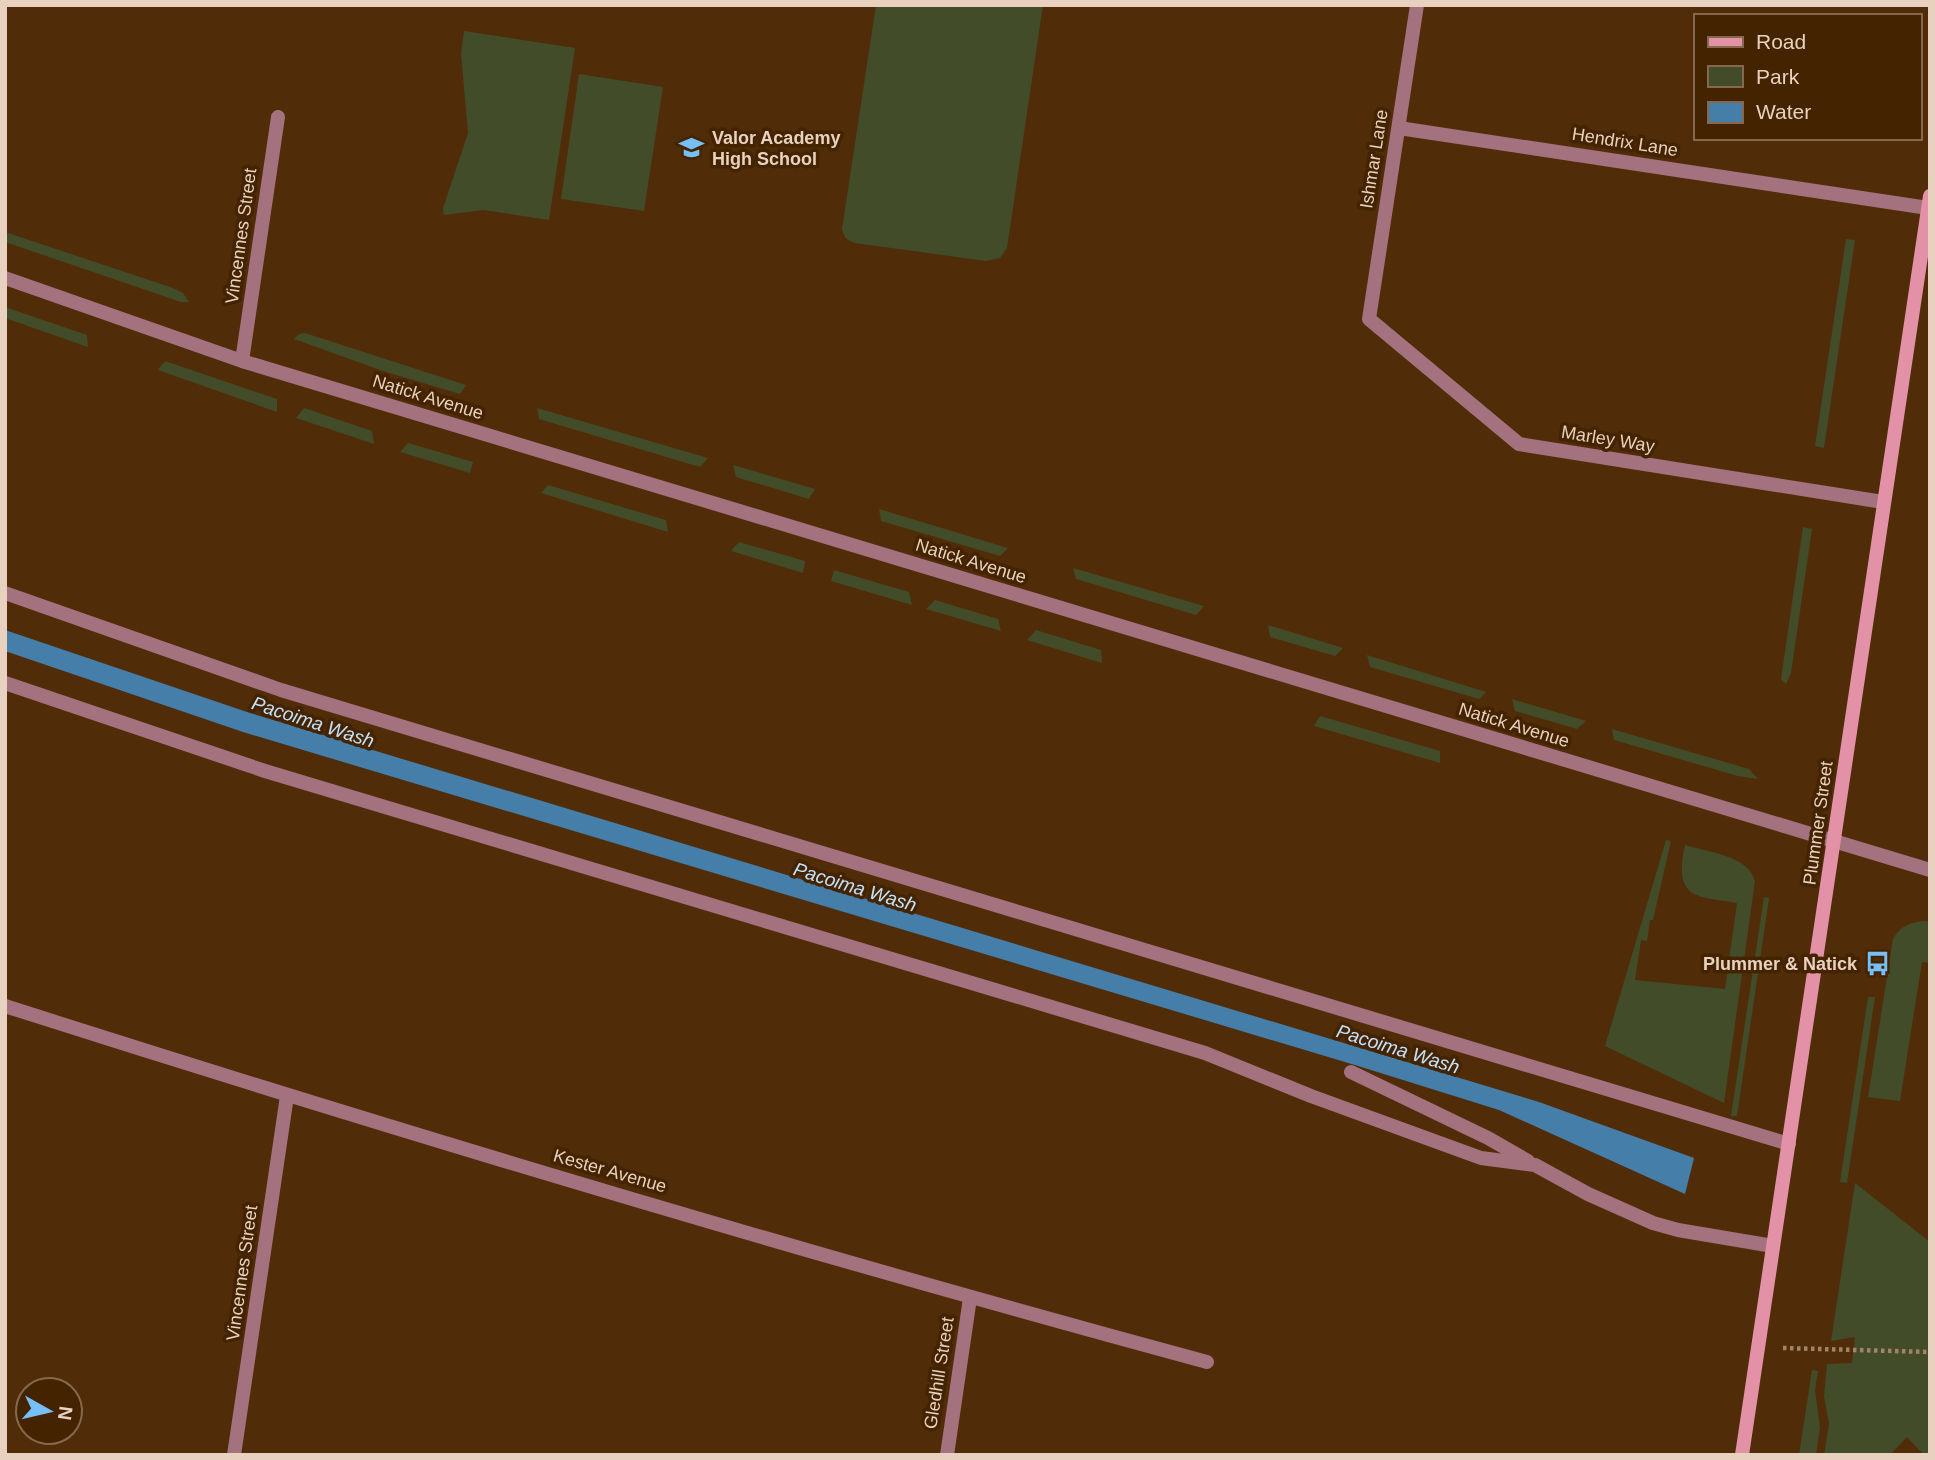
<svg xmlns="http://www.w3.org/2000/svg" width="1935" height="1460" font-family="Arial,sans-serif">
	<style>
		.green { fill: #424c29 }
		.water { fill: #457ea8 }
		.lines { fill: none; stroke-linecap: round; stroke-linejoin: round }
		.path { stroke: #a08468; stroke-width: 4.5; stroke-dasharray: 3.5 3.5; stroke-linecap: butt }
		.service { stroke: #a4717f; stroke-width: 14 }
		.minor { stroke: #a4717f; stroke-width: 14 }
		.secondary { stroke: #e291a7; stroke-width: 14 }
		.labels { text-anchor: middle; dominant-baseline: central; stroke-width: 7; stroke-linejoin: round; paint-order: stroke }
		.poi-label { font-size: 18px; font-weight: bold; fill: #e8d2bf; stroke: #442300; text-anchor: start }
		.street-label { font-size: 18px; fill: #e8d2bf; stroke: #442300 }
		.water-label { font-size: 19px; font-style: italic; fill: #c3e2fa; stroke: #442300 }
	</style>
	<rect width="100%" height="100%" fill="#502d08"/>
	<path class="green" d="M876,5h167l-36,243 -7,10 -14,3 -131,-18c-8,-3 -11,-5 -13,-14z
		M464,31l111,17 -26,172 -66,-10 -39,5 -1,-7 25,-75 -7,-80z
		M579,74l84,13 -19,124 -83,-12z
		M5,232l168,56 10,5 6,9h-8l-176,-60z
		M1846,239l9,1 -31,208 -9,-2z
		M5,307l82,28 1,12 -83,-29z
		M305,333l161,52 -6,9 -77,-23 -89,-32 5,-5z
		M165,361l112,38v13l-119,-42z
		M304,408l68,23 2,13 -78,-26z
		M537,408l171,50 -8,9 -161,-48z
		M408,443l65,19 -3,11 -70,-21z
		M733,465l82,24 -6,10 -73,-22z
		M548,485l118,35 2,12 -127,-39z
		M879,509l129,39 -8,8 -119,-35z
		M1803,527l9,2 -21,144 -5,11 -5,-5z
		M739,542l66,19 -2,12 -72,-22z
		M1073,568l131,38 -8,9 -120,-36z
		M834,570l75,22 3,13 -81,-24z
		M935,600l63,19 3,12 -75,-22z
		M1268,625l75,23 -8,8 -65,-19z
		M1036,630l65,20 1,13 -75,-23z
		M1367,655l119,37 -7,7 -109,-32z
		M1512,699l74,22 -9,8 -62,-18z
		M1320,716l120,35v12l-126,-37z
		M1612,729l137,40 9,10 -20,-3 -124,-36z
		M1666,840l5,1 -18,79h-3l-3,21 -6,-1 -6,40 90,9 12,-86c-41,-7 -64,-3 -52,-58 22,7 63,10 70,36l-31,222 -119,-57z
		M1764,897l5,1 -32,218h-6z
		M1925,921l5,1v41l-8,-1 -22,139 -32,-4 25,-158c7,-13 18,-17 32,-18z
		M1868,997h7l-28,186 -7,-1z
		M1855,1183l75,59v213h-6l-17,-18 -17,18h-66l5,-31 -5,-28 3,-32 25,-1 3,-26 -24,4z
		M1812,1370l6,1 -3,19 5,38 -4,27h-17z"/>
	<path class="water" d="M5,630l245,83 1289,389 155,56 -9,36 -186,-84 -144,-45 -1112,-333 -238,-81z"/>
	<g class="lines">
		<path class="path" d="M1783,1348l147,4"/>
		<path class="service" d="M1417,5l-48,314 150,125 364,58
			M1399,128l529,80
			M5,593l276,97 1508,454
			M5,683l260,88 940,282 106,43 170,62 54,7 53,29 65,29 25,7 95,16
			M1351,1072l137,66 40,23"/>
		<path class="minor" d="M5,278l237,83 1688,509
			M242,361l36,-244
			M5,1006c398,127 799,247 1202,356
			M234,1455l53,-359
			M947,1455l23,-157"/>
		<path class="secondary" d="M1742,1455l188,-1259"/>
	</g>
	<defs>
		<symbol id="school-bare" viewBox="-9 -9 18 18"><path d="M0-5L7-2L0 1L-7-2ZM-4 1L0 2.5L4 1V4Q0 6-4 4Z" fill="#76c0f7" stroke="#442300" stroke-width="2.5" paint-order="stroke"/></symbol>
		<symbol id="bus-bare" viewBox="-9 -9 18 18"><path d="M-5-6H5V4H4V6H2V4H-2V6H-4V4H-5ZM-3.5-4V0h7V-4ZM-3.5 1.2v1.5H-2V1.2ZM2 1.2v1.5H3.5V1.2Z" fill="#76c0f7" stroke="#442300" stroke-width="2.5" paint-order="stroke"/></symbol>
	</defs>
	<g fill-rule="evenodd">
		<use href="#school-bare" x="674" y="130" width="35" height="35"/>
		<use href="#bus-bare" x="1860" y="946" width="35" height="35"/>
	</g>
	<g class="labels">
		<g class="poi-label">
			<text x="712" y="138">Valor Academy<tspan x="712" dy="21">High School</tspan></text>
			<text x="1857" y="964" text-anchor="end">Plummer &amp; Natick</text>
		</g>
		<g class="street-label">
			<text transform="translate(1625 142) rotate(9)">Hendrix Lane</text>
			<text transform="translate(1374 159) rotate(-81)">Ishmar Lane</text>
			<text transform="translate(241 236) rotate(-82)">Vincennes Street</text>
			<text transform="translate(428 397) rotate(17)">Natick Avenue</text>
			<text transform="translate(1608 439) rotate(9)">Marley Way</text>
			<text transform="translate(971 561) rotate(17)">Natick Avenue</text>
			<text transform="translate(1514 725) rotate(17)">Natick Avenue</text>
			<text transform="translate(1818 823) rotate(-82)">Plummer Street</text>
			<text transform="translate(610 1171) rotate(16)">Kester Avenue</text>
			<text transform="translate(242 1273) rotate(-82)">Vincennes Street</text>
			<text transform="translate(939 1373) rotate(-81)">Gledhill Street</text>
		</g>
		<g class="water-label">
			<text transform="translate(313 722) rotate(18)">Pacoima Wash</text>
			<text transform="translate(855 887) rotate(17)">Pacoima Wash</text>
			<text transform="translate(1398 1049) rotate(17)">Pacoima Wash</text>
		</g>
	</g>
	<rect width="1935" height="1460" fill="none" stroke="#e8d2bf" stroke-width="14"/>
	<rect x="1694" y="14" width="228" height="126" fill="#442300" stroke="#86694c" stroke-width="2"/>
	<rect x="1708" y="37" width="35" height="10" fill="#e291a7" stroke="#86694c" stroke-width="2"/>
	<text x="1756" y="49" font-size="21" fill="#e8d2bf">Road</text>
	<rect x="1708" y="66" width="35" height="21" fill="#424c29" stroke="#86694c" stroke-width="2"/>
	<text x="1756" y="84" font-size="21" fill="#e8d2bf">Park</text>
	<rect x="1708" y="102" width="35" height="21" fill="#457ea8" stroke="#86694c" stroke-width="2"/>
	<text x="1756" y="119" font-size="21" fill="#e8d2bf">Water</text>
	<g transform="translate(49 1411) rotate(98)"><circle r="33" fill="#442300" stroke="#86694c" stroke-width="2"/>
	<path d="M0-5L12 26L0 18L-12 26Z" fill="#76c0f7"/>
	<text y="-10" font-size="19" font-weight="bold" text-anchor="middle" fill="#e8d2bf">N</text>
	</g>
</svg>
